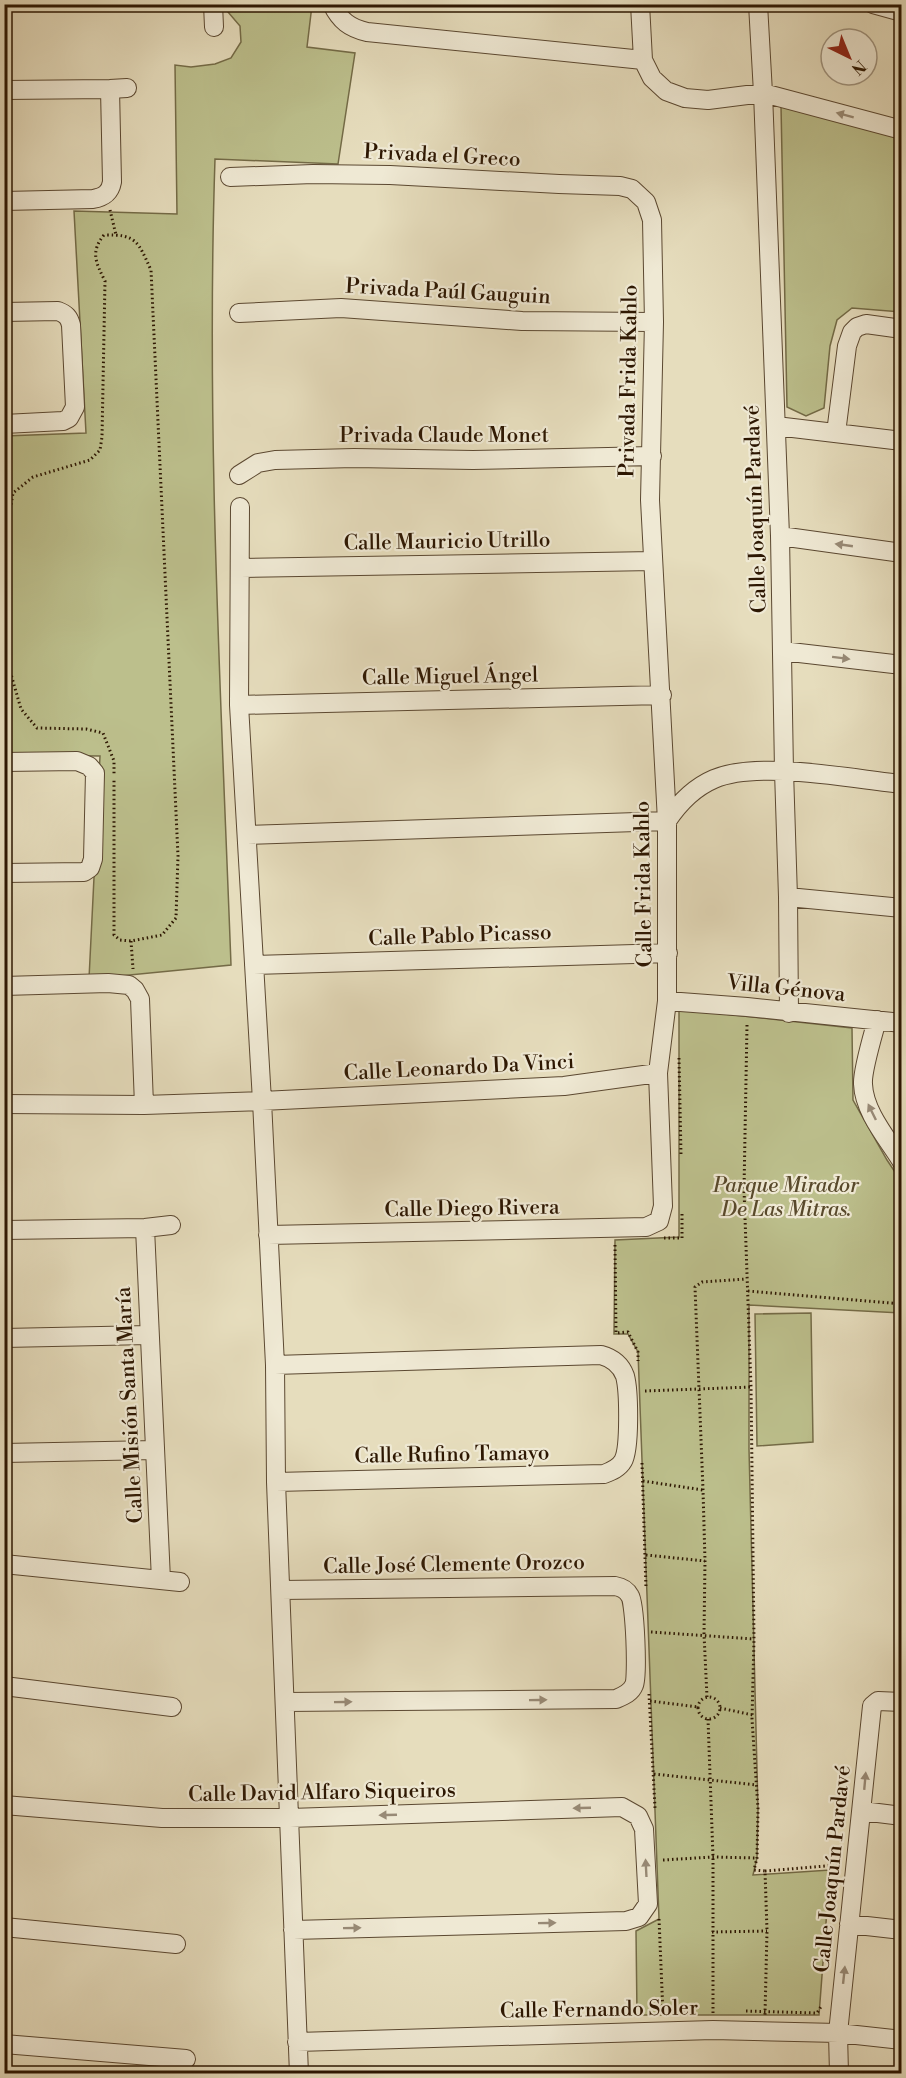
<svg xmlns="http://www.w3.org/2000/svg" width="906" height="2078" font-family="'Libre Bodoni',serif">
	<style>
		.green { fill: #bcbf8c; stroke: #746b47; stroke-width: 1.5 }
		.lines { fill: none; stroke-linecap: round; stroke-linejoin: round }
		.minor-casing { stroke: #5b4831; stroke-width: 20 }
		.path { stroke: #2d1702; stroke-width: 3; stroke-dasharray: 1.5 3; stroke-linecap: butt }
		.minor { stroke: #efe9d4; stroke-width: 18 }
		.oneway { fill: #988a76 }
		.labels { text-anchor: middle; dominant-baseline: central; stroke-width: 4.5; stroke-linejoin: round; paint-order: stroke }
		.street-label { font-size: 21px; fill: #2d1702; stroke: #efe9d4 }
		.park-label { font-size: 21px; font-style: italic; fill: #58492b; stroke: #efe9d4 }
	</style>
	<rect width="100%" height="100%" fill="#e6ddbd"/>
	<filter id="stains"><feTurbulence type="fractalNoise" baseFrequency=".00333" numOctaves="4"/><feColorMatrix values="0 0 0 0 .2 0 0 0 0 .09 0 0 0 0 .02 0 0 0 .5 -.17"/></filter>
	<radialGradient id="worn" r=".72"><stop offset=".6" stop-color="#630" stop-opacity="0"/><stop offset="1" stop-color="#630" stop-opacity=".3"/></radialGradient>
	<path class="green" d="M222,5h90l-5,42 48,6 -17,111 -123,-5c-9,269 6,537 16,806l-142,14 11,-223 -95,-1 -1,-319 82,-3 -12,-222 103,3 -2,-149 16,2 24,-3 16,-6 10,-16 -1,-16z
		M781,106l120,32v174l-49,-4 -15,12 -7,26 -6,62 -18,8 -19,-9z
		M679,1009l173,19 1,72 34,60 14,21v132l-152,-8v144l9,360 -1,49 -4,17 77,-5 -11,145h-182l-1,-84 23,-12 -21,-567 -10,-18h-14l1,-94 64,-3z
		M811,1313l2,129 -56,4 -2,-132z"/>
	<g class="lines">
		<defs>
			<path id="minor" d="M213,4l1,23
				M332,4c8,17 18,24 35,28l276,28
				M640,4l3,56 9,18 14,13 19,7 23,2 55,-7 139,37
				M758,4l5,89 17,443 4,235 4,126 1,116
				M873,4l29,8
				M4,90l106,-1 17,-1
				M230,177l83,-3 77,1 169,9 61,2 12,3 14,13 6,18 2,102 -4,178 17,321v180l-9,72 5,133 -4,15 -13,6 -378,8
				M4,201l89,-2c11,-2 17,-6 19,-17l-2,-93
				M4,312l54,-1c8,3 11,6 13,14l4,82 -6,11 -6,3 -59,3
				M239,313l102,-5 181,13 132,1
				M776,426l126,15
				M836,433l11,-87 5,-14 5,-5 9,-3 36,5
				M239,475l19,-12 17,-3 79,-2 119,2 179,-4
				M240,507l-1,198 23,396 13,264 1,117 23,592
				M780,536l122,17
				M241,568l412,-7
				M782,651l120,14
				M239,705l423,-10
				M4,762l73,-1 12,5 6,7 -2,86 -3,9 -6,4 -80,1
				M247,835l420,-14c12,-18 26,-33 47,-42 44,-19 138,0 188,5
				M788,897l114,11
				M254,965l414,-12
				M4,986l104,-3 21,2 6,5 5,9 4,106
				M667,1001l80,6 155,16
				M877,1020c-4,15 -15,51 -14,64 1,28 25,55 39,78
				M4,1104l140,1 118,-4 302,-15 94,-13
				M145,1228l16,352
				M4,1230l141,-2 26,-3
				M4,1338l145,-3
				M275,1365l326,-10c11,3 20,10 24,21 4,15 5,73 -2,85 -4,7 -11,10 -19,13l-328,8
				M4,1453l151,-3
				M4,1564l176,18
				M281,1590l334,-4c6,1 12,4 15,10 5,7 8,81 4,89 -3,8 -11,11 -18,14l-331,3
				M4,1686l168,21
				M4,1805l158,13h128l332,-11 16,9 6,13 4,75 -9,13 -13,4 -333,9
				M862,1811l40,5
				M849,1924l53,6
				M4,1927l172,17
				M297,2042l416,-12 125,3 64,7
				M4,2044l182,15
				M839,2074l-1,-41 34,-327 6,-5 24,1"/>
		</defs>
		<use href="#minor" class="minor-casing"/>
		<path class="path" d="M110,210l6,25
			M4,549l9,-56 20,-16 57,-17 10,-10 2,-13 3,-156c-9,-18 -15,-29 -1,-46 33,-1 34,7 47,35l27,586 -2,62 -14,17 -31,6 -11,-1 -6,-5v-155
			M4,650l17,59 16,19 49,1 17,4 11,28v13
			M131,941l2,28
			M747,1025l-3,164 7,198 3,252 -2,80 6,90 -1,49 -3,12 11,1 2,60 -2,84
			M679,1058l2,98
			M664,1238h18v-27
			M615,1245l1,88 12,-1 10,20v9
			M748,1291l154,13
			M645,1391l106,-4
			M642,1463l4,126
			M643,1481l60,9
			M646,1555l59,6
			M651,1632l103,7
			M649,1694l6,114
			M707,1697l-3,-63 1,-73 -2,-71 -8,-203 7,-5 44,-3
			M698 1708a11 11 0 1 1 22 0a11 11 0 1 1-22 0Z
			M650,1701l48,6
			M720,1708l33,7
			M708,1719l5,138v157
			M654,1774l103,11
			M663,1860l50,-3 44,1
			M765,1871l73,-6
			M659,1919l4,95
			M712,1932l55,-1
			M662,2011h23
			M746,2011l71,2 5,-8"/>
		<use href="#minor" class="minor"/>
	</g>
	<defs><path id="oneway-solid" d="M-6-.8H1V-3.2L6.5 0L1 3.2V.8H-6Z" transform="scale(1.5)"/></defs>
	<g class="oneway">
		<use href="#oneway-solid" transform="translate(845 115) rotate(-165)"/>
		<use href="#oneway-solid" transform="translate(844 545) rotate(-172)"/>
		<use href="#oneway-solid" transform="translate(841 658) rotate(7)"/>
		<use href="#oneway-solid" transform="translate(872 1112) rotate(-116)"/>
		<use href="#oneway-solid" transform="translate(538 1700) rotate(-1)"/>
		<use href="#oneway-solid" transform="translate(343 1702) rotate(-1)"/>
		<use href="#oneway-solid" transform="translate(865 1781) rotate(-85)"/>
		<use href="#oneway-solid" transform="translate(582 1808) rotate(178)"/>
		<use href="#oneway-solid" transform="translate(388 1815) rotate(178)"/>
		<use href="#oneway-solid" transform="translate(646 1868) rotate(-93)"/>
		<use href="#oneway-solid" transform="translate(547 1923) rotate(-1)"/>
		<use href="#oneway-solid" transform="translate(352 1928) rotate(-1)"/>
		<use href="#oneway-solid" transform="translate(844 1975) rotate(-84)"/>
	</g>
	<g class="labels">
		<g class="street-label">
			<text transform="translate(442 156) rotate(3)">Privada el Greco</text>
			<text transform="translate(448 292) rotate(3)">Privada Paúl Gauguin</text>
			<text transform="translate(629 381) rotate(-89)">Privada Frida Kahlo</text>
			<text x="444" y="436">Privada Claude Monet</text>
			<text transform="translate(756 509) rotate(-92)">Calle Joaquín Pardavé</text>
			<text transform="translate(447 542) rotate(-1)">Calle Mauricio Utrillo</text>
			<text transform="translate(450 677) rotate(-1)">Calle Miguel Ángel</text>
			<text transform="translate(644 884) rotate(-91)">Calle Frida Kahlo</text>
			<text transform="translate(460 936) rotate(-2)">Calle Pablo Picasso</text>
			<text transform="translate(786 989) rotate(6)">Villa Génova</text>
			<text transform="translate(459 1068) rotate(-3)">Calle Leonardo Da Vinci</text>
			<text transform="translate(472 1209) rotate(-1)">Calle Diego Rivera</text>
			<text transform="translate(130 1405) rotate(-93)">Calle Misión Santa María</text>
			<text transform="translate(452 1455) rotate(-1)">Calle Rufino Tamayo</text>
			<text transform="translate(454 1565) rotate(-1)">Calle José Clemente Orozco</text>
			<text transform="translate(322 1793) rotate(-1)">Calle David Alfaro Siqueiros</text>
			<text transform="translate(833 1869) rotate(-84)">Calle Joaquín Pardavé</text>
			<text transform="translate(599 2010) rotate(-1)">Calle Fernando Soler</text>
		</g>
		<g class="park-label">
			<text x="786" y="1186">Parque Mirador<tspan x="786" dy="24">De Las Mitras.</tspan></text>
		</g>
	</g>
	<rect width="906" height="2078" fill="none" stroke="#e6ddbd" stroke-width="24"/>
	<rect x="6" y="6" width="894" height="2066" fill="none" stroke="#2d1702" stroke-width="3"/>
	<rect x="12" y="12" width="882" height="2054" fill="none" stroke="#2d1702" stroke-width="1.5"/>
	<g transform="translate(849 57) rotate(137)"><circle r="28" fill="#efe9d4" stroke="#a19580" stroke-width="1.5"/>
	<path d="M0-4.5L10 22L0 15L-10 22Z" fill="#8f2418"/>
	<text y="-9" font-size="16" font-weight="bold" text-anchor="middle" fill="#2d1702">N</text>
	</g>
	<rect width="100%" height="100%" filter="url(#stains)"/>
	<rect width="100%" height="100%" fill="url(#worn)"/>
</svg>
